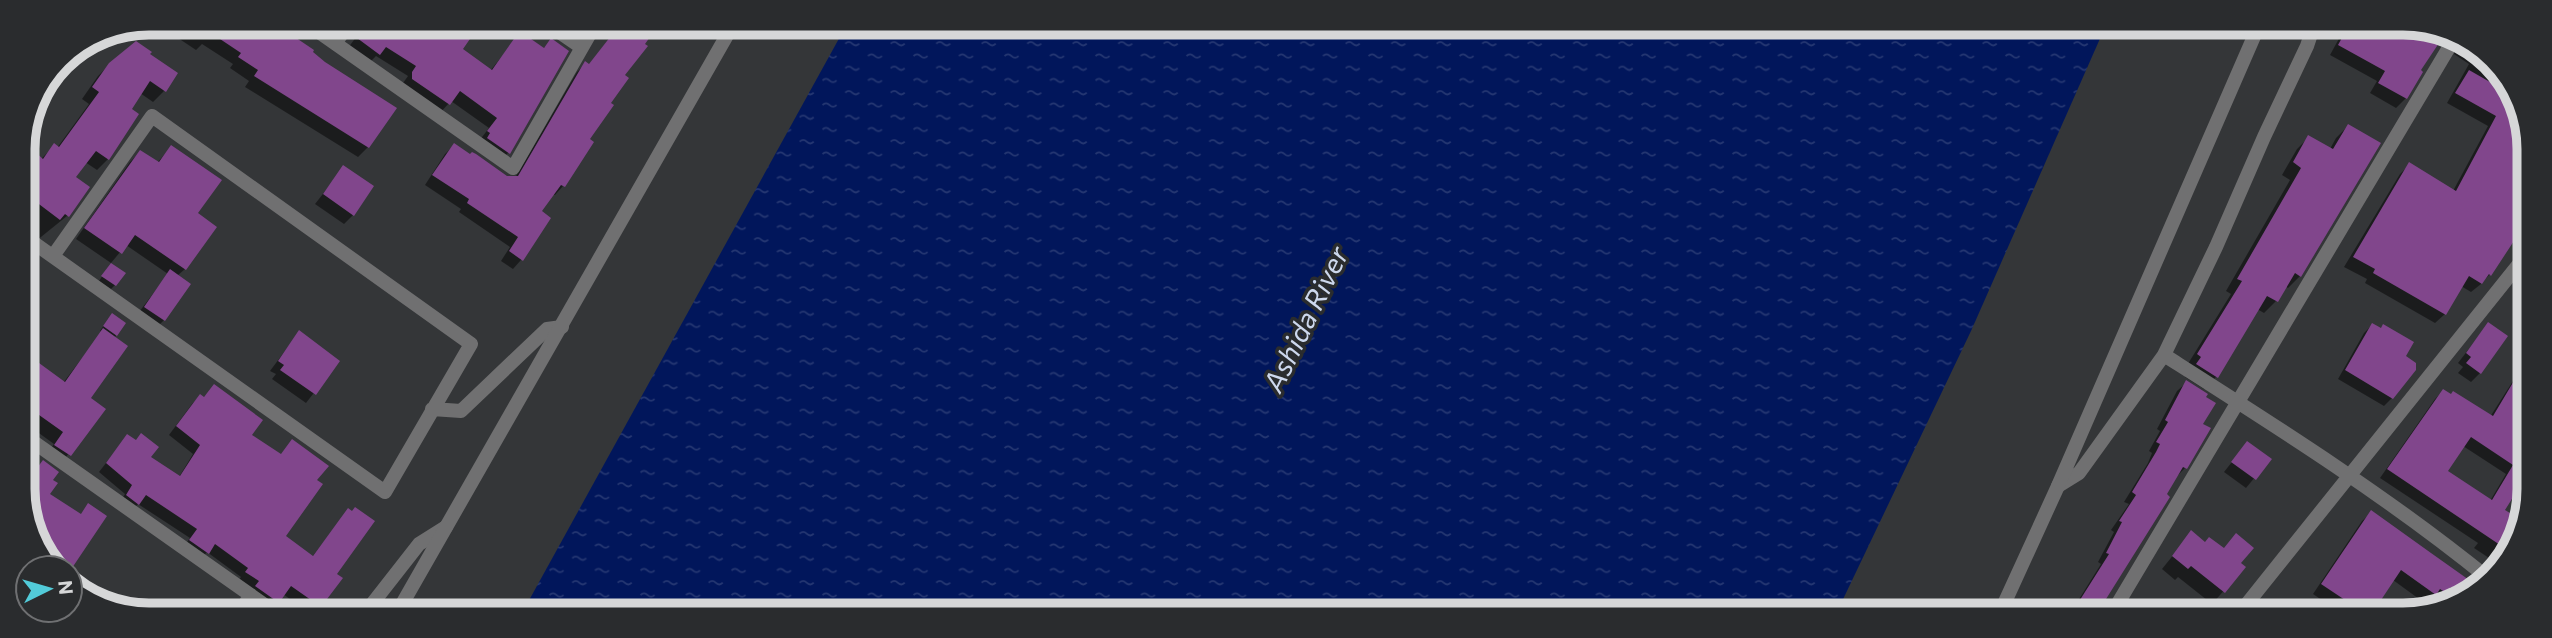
<svg xmlns="http://www.w3.org/2000/svg" width="2552" height="638" font-family="Commissioner,sans-serif">
	<style>
		.water { fill: url(#water-ripples) }
		.shadow { fill: #0007; fill-rule: evenodd }
		.building { fill: #81468c; fill-rule: evenodd }
		.lines { fill: none; stroke-linecap: round; stroke-linejoin: round }
		.minor { stroke: #707071; stroke-width: 14 }
		.tertiary { stroke: #707071; stroke-width: 14 }
		.labels { text-anchor: middle; dominant-baseline: central; stroke-width: 7; stroke-linejoin: round; paint-order: stroke }
		.water-label { font-size: 28px; font-style: italic; fill: #cdd8ed; stroke: #2a2c2e }
		.rim { fill: none; stroke: #d6d7d8; stroke-width: 9 }
	</style>
	<defs>
		<pattern id="water-ripples" width="26" height="14" patternUnits="userSpaceOnUse" patternTransform="scale(1.75)"><rect width="26" height="14" fill="#01165b"/><path d="M2 4q2-2 4 0t4 0M15 11q2-2 4 0t4 0" fill="none" stroke="#253772"/></pattern>
	</defs>
	<rect width="100%" height="100%" fill="#343638"/>
	<path class="water" d="M847,24l1259,1 -135,306 -135,283 -1314,-1z"/>
	<path class="shadow" d="M180,23h93l37,30 84,55 -26,39 -10,10 -113,-70 4,-6 -19,-13 3,-4 -31,-20 -6,6 -24,-16z
		M353,23h126l-18,26 29,22 26,-32 27,10 8,-9 16,11 -59,102 -9,9 -20,-21 10,-13 -38,-27 -12,13 -36,-31 5,-7 -32,-20 -7,7 -21,-15 14,-19z
		M559,23h19l-8,9z
		M605,23h53l-35,52 -36,64 5,4 -29,43 -8,9 -3,-1 -13,18 -18,48 -8,9 -12,-8 9,-14 -51,-35 2,-3 -36,-24 20,-31 9,-9 53,33h8l62,-106 8,-8 3,2 27,-35z
		M2350,25h78l64,34 35,65v104l-7,7 -3,-2 -27,41 -9,10 -10,8 -10,-6 -16,28 -10,9 -70,-40 2,-4 -23,-12 56,-93 9,-9 44,26 35,-65 -41,-23 22,-39 -15,-10 1,-5 -5,-9h-10l-21,31 -13,27 -10,10 -26,-15 7,-12 -47,-26 12,-22z
		M148,55l16,36 -11,11 -13,-9 -10,16 -22,50 -11,11 -12,-8 -12,16 14,10 -20,28 -31,25 -12,-11 -1,-82 18,11 13,-13 3,2 32,-44 -7,-5 16,-23 12,-12z
		M2348,126l-48,150 -12,12 -3,-2 -9,15 -12,12 -7,-4 -41,68 -12,12 -19,-12 1,-10 45,-73 -5,-3 64,-111 -8,-5 15,-26 12,-12 21,12 6,-11z
		M171,147l25,66 -11,56 -8,7 -13,44 -9,9 -19,-13 32,-42 -42,-29 -15,18 -35,-24 54,-77 10,-10 17,11z
		M344,167l9,48 -9,9 -29,-20z
		M107,269l8,16 -4,4 -12,-8z
		M108,319l8,16 -28,64 15,10 -44,57 -14,-10 9,-12 -29,-21 -1,-69 39,29 39,-51 -2,-1z
		M2488,324l-8,49 -9,9 -13,-9 5,-6 -5,-4z
		M2372,325l32,32 -12,41 -8,8 -46,-27 26,-46z
		M299,332l39,30 -32,41 -34,-24 4,-5 -6,-3z
		M2527,359v132l-9,-6 -15,25 19,13 -24,41 -24,-16 4,-5 -98,-65 55,-79 8,-8 47,26zM2463,446l43,28 -16,27 -44,-29z
		M2186,383l15,41 -16,44 -9,9 -82,138h-20l-3,-3 30,-48 -3,-2 16,-30 -3,-2 18,-26 -5,-2 24,-39 4,-10 -3,-2 11,-20 -3,-2 20,-38z
		M214,387l35,48 31,21 12,-14 23,39 -32,55 29,21 36,-47 -13,64 5,4 -27,35h-4l-26,-19 -14,16 -31,-29 3,-4 -34,-25 -8,9 -17,-12 8,-11 -52,-34 -8,8 -11,-8 6,-10 -26,-22 28,-36 22,21 30,20 14,-23 -24,-19 23,-31 8,-8 3,2z
		M2247,443l23,16 -24,29 -22,-16z
		M2372,512l95,69 -11,16 -26,10 -37,-27 -22,31 6,4h-33l-31,-21 49,-73z
		M2191,533l14,11 17,6 22,18 -32,36 -34,-27 -3,3 -13,-11z
		M2150,600l27,15h-40z"/>
	<path class="building" d="M196,23h78l40,27 -1,2 12,10 72,46 -28,40 -115,-72 4,-6 -20,-13 3,-4z
		M367,23h114l-18,26 29,21 24,-34 2,2 3,-6 23,16 7,-10 18,13 -59,103 -23,-16 3,-5 -3,-2 10,-13 -37,-27 -10,14 -38,-26v-7l4,-6 -30,-19 -6,8 -23,-17z
		M621,23h39l-15,21 3,2 -23,29 4,3 -18,25 3,2 -24,34 4,3 -29,45 -4,-2 -19,26 9,7 -28,43 -14,-10 9,-14 -51,-34 2,-4 -37,-24 22,-32 16,11 2,-2 4,2 31,22h11l67,-115 4,3z
		M2349,25h79l17,9 -24,36 2,2 -16,27 -29,-16 7,-12 -47,-26z
		M136,41l16,11 -2,2 28,19 -12,19 -16,-11 -18,28 7,5 -30,46 -13,-9 -20,26 14,10 -21,30 -4,-3 -5,6 -37,-28v-51l20,18 11,-16 5,4 40,-55 -7,-5 17,-24z
		M2469,70l42,24 16,30 -8,14 8,6v77l-36,55 -2,-2 -7,10 -13,-8 -23,39 -73,-42 2,-4 -22,-12 56,-95 47,29 40,-75 -41,-23z
		M2348,124l33,19 -80,134 -6,-4 -17,29 -11,-6 -49,82 -22,-14 5,-7 -4,-3 45,-73 -5,-2 64,-111 -8,-6 15,-27 25,14z
		M171,145l51,35 -24,33 19,14 -31,43 -51,-35 -13,19 -38,-26 56,-78 19,12z
		M343,165l31,21 -20,30 -31,-22z
		M111,263l15,10 -10,13 -15,-10z
		M170,269l21,15 -26,37 -21,-14z
		M112,313l14,10 -9,13 -14,-10z
		M2488,322l20,14 -27,38 -15,-11 5,-6 -5,-4z
		M2372,323l9,5 2,-4 31,18 -8,14 10,7v7l-23,29 -48,-29z
		M103,328l25,18 -37,52 15,11 -35,47 -17,-11 9,-13 -38,-27 -1,-53 41,30z
		M299,330l41,31 -24,34 -36,-25 4,-5 -6,-4z
		M2527,359v116l-22,35 18,11 -17,28 -119,-80 56,-80 8,5 2,-3 40,25zM2471,437l42,28 -21,35 -44,-29z
		M2186,380l22,14 -2,3 10,6 -13,21 8,4 -24,41 -4,-2 -16,27 3,3 -74,118h-20l6,-10 -4,-2 31,-49 -3,-1 16,-31 -3,-1 17,-26 -4,-3 24,-40 4,-8 -4,-2 12,-20 -3,-2z
		M214,384l49,36 -11,15 29,19 11,-15 37,27 -12,14 6,4 -37,52 27,20 35,-48 4,3 3,-4 20,14 -38,53 6,4 -22,29 -30,-21 -12,17 -24,-17 4,-5 -14,-9 3,-4 -33,-24 -6,10 -20,-14 8,-11 -51,-34 -7,10 -13,-10 6,-10 -26,-22 21,-29 9,6 5,-7 18,14 -8,10 29,19 20,-31 -24,-19 24,-32 4,3z
		M2247,441l25,18 -16,21 -25,-18z
		M43,460l16,12 -6,8 5,3 -8,11 31,20 7,-11 19,13 -35,52h-18l-29,-54v-38l8,-11 4,3z
		M2371,510l60,43 48,34 -17,7 -11,-7 -5,6 -6,-4 -4,6 -35,-25 -30,45h-23l6,-9 -33,-22z
		M2191,530l14,12 4,-5 15,11 12,-15 18,15 -13,15 5,4 -21,26 -34,-27 -3,3 -16,-13z"/>
	<g class="lines">
		<path class="minor" d="M306,23l207,145 83,-145
			M546,23l35,24
			M335,43l15,-20
			M24,236l361,256 86,-148 -319,-228 -99,140
			M2164,355c110,70 223,141 325,224
			M432,409l29,2 86,-82 15,-2
			M25,436l251,177
			M2058,486l21,-13 85,-118 52,-108 48,-110 43,-91 7,-21
			M239,613l12,-18
			M365,613l54,-69 27,-17
			M2111,615l343,-576
			M2238,615l289,-361"/>
		<path class="tertiary" d="M52,76l39,-37
			M397,613l337,-590
			M1999,615l59,-129 201,-461"/>
	</g>
	<g class="labels">
		<g class="water-label">
			<text transform="translate(1305 319) rotate(-64)">Ashida River</text>
		</g>
	</g>
	<path d="M0 0H2552V638H0ZM149 35H2403A114 114 0 0 1 2517 149V489A114 114 0 0 1 2403 603H149A114 114 0 0 1 35 489V149A114 114 0 0 1 149 35Z" fill="#2a2c2e" fill-rule="evenodd"/>
	<path class="rim" d="M149 35H2403A114 114 0 0 1 2517 149V489A114 114 0 0 1 2403 603H149A114 114 0 0 1 35 489V149A114 114 0 0 1 149 35Z"/>
	<g transform="translate(49 589) rotate(85)"><circle r="33" fill="#2a2c2e" stroke="#6f7072" stroke-width="2"/>
	<path d="M0-5L12 26L0 18L-12 26Z" fill="#52cbd9"/>
	<text y="-10" font-size="19" font-weight="bold" text-anchor="middle" fill="#d6d7d8">N</text>
	</g>
</svg>
